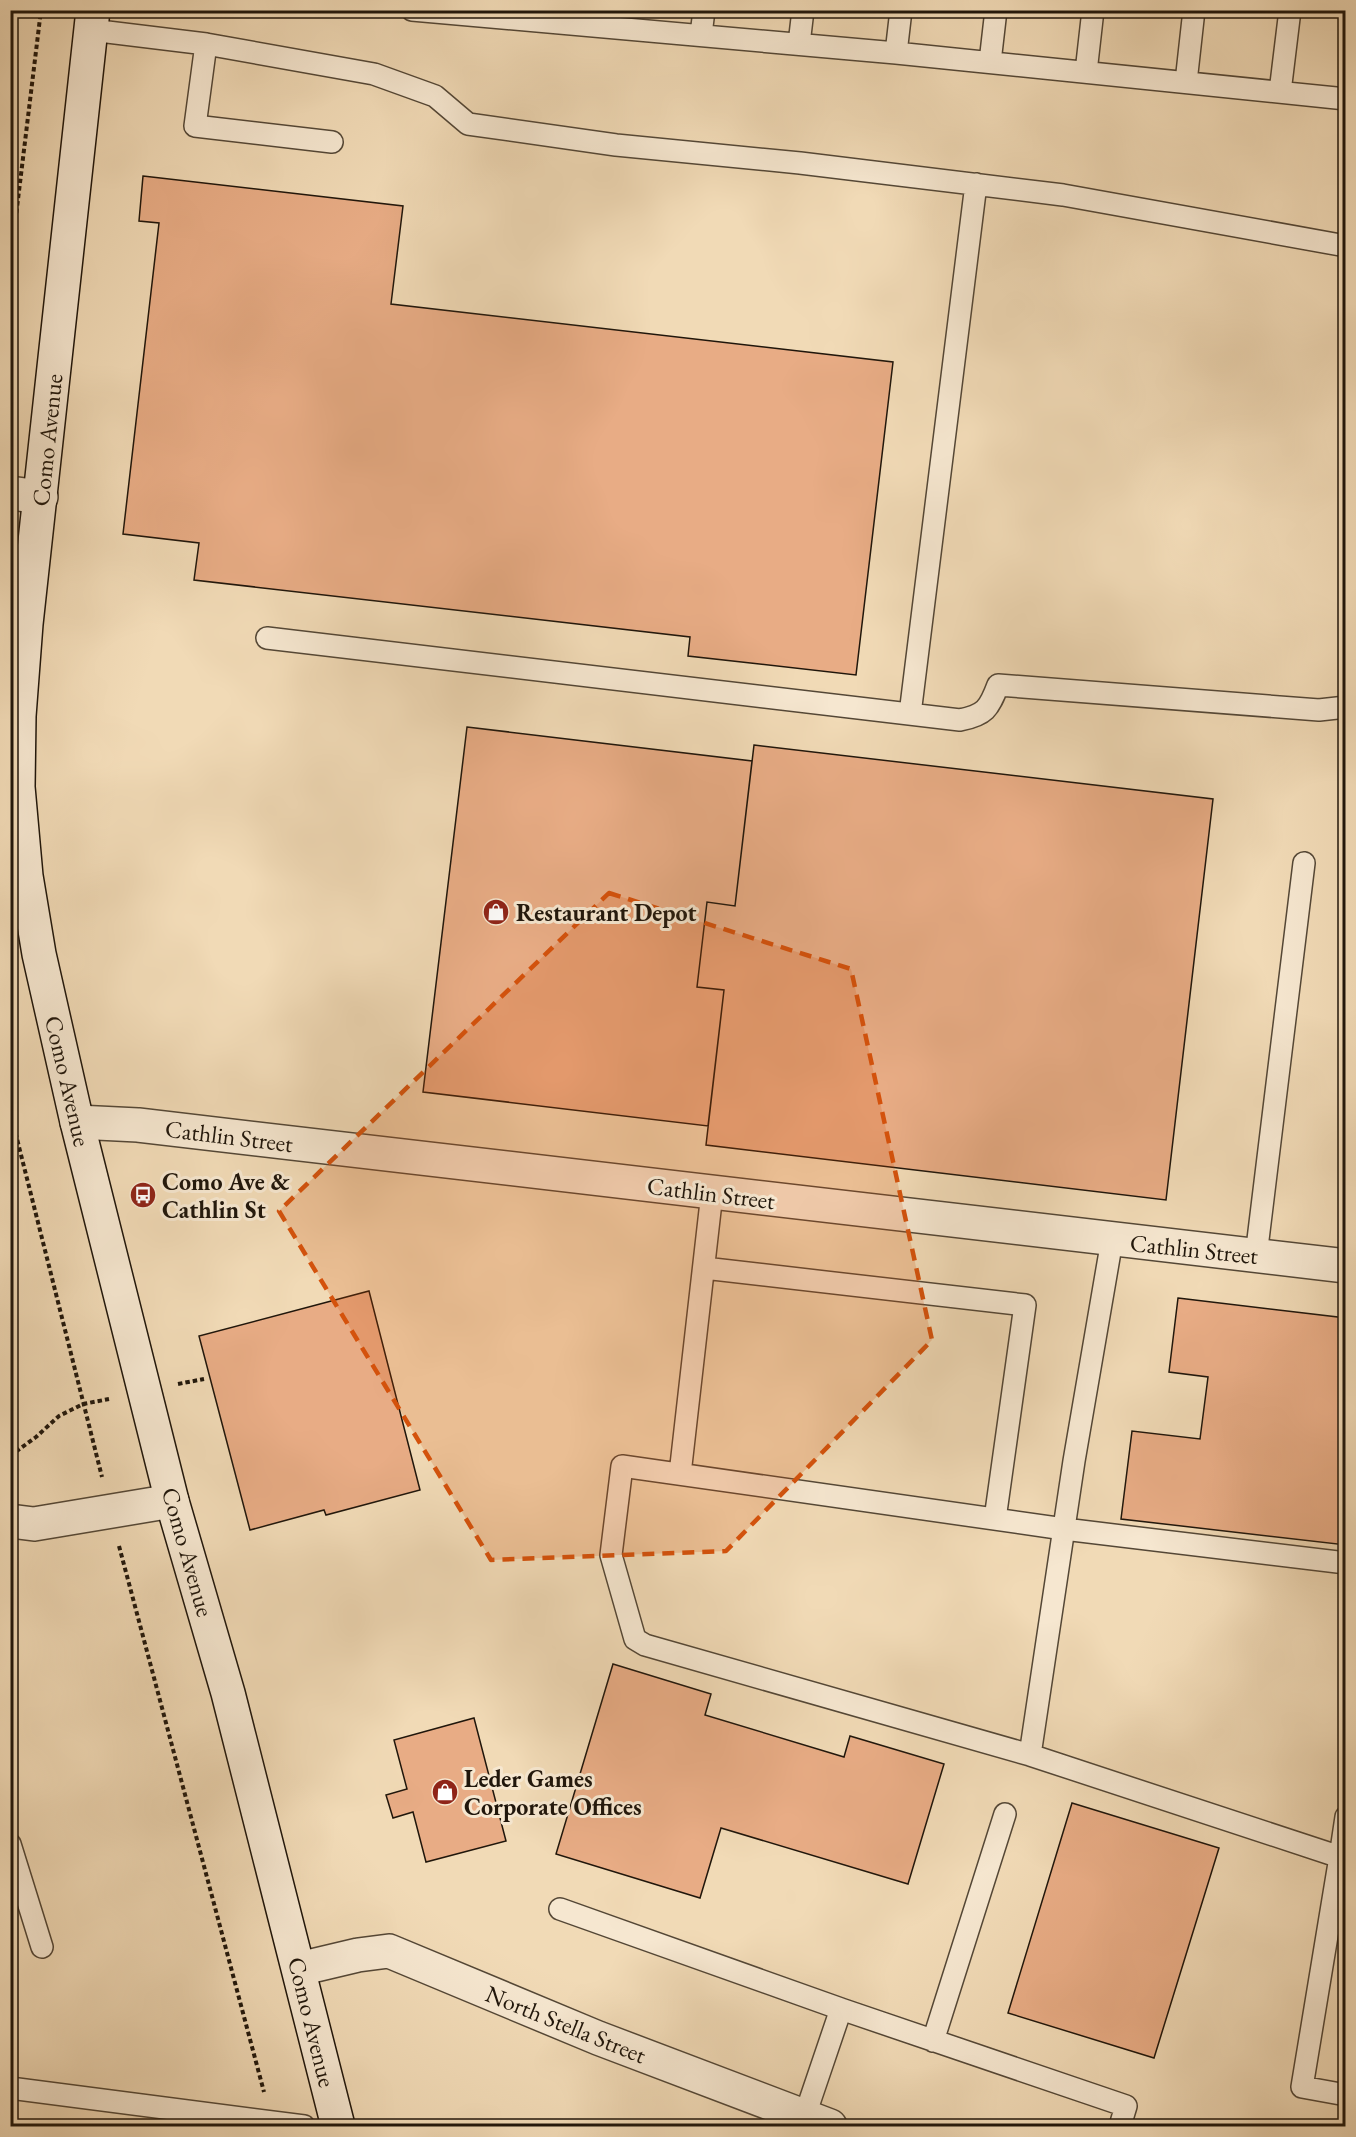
<svg xmlns="http://www.w3.org/2000/svg" width="1356" height="2137" font-family="'EB Garamond',serif">
	<style>
		.building { fill: #e8ac85; stroke: #20160b; stroke-width: 1.5 }
		.lines { fill: none; stroke-linecap: round; stroke-linejoin: round }
		.service-casing { stroke: #544736; stroke-width: 24 }
		.minor-casing { stroke: #544736; stroke-width: 36 }
		.secondary-casing { stroke: #20160b; stroke-width: 36 }
		.path { stroke: #20160b; stroke-width: 4; stroke-dasharray: 4.5 3; stroke-linecap: butt }
		.service { stroke: #f6e7d0; stroke-width: 21 }
		.minor { stroke: #f6e7d0; stroke-width: 33 }
		.secondary { stroke: #f6e7d0; stroke-width: 33 }
		.marked { fill: #d4520c; fill-opacity: 0.2; stroke: #d4520c; stroke-width: 4.5; stroke-dasharray: 12 8; stroke-linejoin: round }
		.labels { text-anchor: middle; dominant-baseline: central; stroke-width: 6; stroke-linejoin: round; paint-order: stroke }
		.street-label { font-size: 24px; fill: #20160b; stroke: #f6e7d0 }
		.poi-label { font-size: 24px; font-weight: bold; fill: #20160b; stroke: #f6e7d0; text-anchor: start }
	</style>
	<rect width="100%" height="100%" fill="#f1dab6"/>
	<filter id="stains"><feTurbulence type="fractalNoise" baseFrequency=".00333" numOctaves="4"/><feColorMatrix values="0 0 0 0 .2 0 0 0 0 .09 0 0 0 0 .02 0 0 0 .5 -.17"/></filter>
	<radialGradient id="worn" r=".72"><stop offset=".6" stop-color="#630" stop-opacity="0"/><stop offset="1" stop-color="#630" stop-opacity=".3"/></radialGradient>
	<path class="building" d="M143,176l260,30 -12,98 502,58 -37,313 -168,-19 2,-19 -496,-57 5,-37 -76,-9 36,-311 -20,-2z
		M467,727l285,34 -17,145 -28,-4 -10,85 27,3 -16,136 -285,-34z
		M754,745l459,54 -47,401 -460,-55 18,-155 -27,-3 10,-85 28,4z
		M369,1291l51,199 -94,25 -2,-5 -74,20 -51,-194z
		M1178,1298l168,20v227l-225,-26 11,-88 68,8 8,-62 -39,-5z
		M613,1664l98,30 -6,21 139,42 6,-21 94,28 -36,120 -187,-56 -21,70 -144,-44z
		M474,1718l32,123 -80,21 -13,-50 -20,6 -7,-23 21,-6 -13,-49z
		M1072,1803l147,45 -65,210 -146,-45z"/>
	<g class="lines">
		<defs>
			<path id="service" d="M412,10l484,43 5,-43
				M91,30l115,14 168,30 61,22 33,28 148,21 184,18 263,32 283,51
				M701,35l3,-25
				M206,44l-11,82 137,16
				M799,44l4,-34
				M896,53l450,46
				M990,62l6,-52
				M1086,72l7,-62
				M1186,82l8,-72
				M1280,92l10,-82
				M267,638l693,82c25,-5 29,-11 38,-35l321,25 27,-3
				M910,714l66,-530
				M1112,1240l-38,221 -44,294 310,102 -38,230 44,8
				M1256,1256l48,-393
				M704,1268l321,37 -30,214
				M680,1474l32,-281
				M1030,1755l-385,-110 -10,-6 -24,-84 11,-89 442,63 282,34
				M10,1844l32,103
				M1340,1857l6,-40
				M560,1909l281,100 -37,109
				M841,2009l285,97 -6,20
				M933,2041l72,-227
				M10,2088l294,38"/>
			<path id="minor" d="M10,493l31,4
				M77,1122l61,3 1208,141
				M10,1521l24,3 138,-23
				M299,1969l59,-14 31,-4 209,87 232,88"/>
			<path id="secondary" d="M93,10l-67,614 -7,92 -1,71 8,89 13,78 38,168 95,379 56,192 110,433"/>
		</defs>
		<use href="#service" class="service-casing"/>
		<use href="#minor" class="minor-casing"/>
		<use href="#secondary" class="secondary-casing"/>
		<path class="path" d="M10,265l31,-255
			M10,1111l92,366
			M178,1384l26,-5
			M10,1456l26,-19 23,-21 24,-12 26,-5
			M119,1546l145,546"/>
		<use href="#service" class="service"/>
		<use href="#minor" class="minor"/>
		<use href="#secondary" class="secondary"/>
	</g>
	<path class="marked" d="M609,893l242,76 81,371 -206,211 -235,9 -212,-349z"/>
	<defs>
		<symbol id="shop-disc" viewBox="-11 -11 22 22"><circle r="9.5" fill="#8f2418" stroke="#f6e7d0"/><path d="M-5-2.5h2.3a2.7 3.5 0 0 1 5.4 0H5L5.5 6h-11ZM-1.5-2.5h3a1.5 2.3 0 0 0-3 0Z" fill="#fff"/></symbol>
		<symbol id="bus-disc" viewBox="-11 -11 22 22"><circle r="9.5" fill="#8f2418" stroke="#f6e7d0"/><path d="M-5-6H5V4H4V6H2V4H-2V6H-4V4H-5ZM-3.5-4V0h7V-4ZM-3.5 1.2v1.5H-2V1.2ZM2 1.2v1.5H3.5V1.2Z" fill="#fff"/></symbol>
	</defs>
	<g fill-rule="evenodd">
		<use href="#shop-disc" x="481" y="897" width="30" height="30"/>
		<use href="#bus-disc" x="128" y="1180" width="30" height="30"/>
		<use href="#shop-disc" x="430" y="1777" width="30" height="30"/>
	</g>
	<g class="labels">
		<g class="street-label">
			<text transform="translate(47 440) rotate(-84)">Como Avenue</text>
			<text transform="translate(68 1081) rotate(77)">Como Avenue</text>
			<text transform="translate(229 1136) rotate(7)">Cathlin Street</text>
			<text transform="translate(711 1193) rotate(7)">Cathlin Street</text>
			<text transform="translate(1194 1249) rotate(6)">Cathlin Street</text>
			<text transform="translate(188 1552) rotate(74)">Como Avenue</text>
			<text transform="translate(312 2022) rotate(76)">Como Avenue</text>
			<text transform="translate(566 2024) rotate(22)">North Stella Street</text>
		</g>
		<g class="poi-label">
			<text x="516" y="912">Restaurant Depot</text>
			<text x="162" y="1181">Como Ave &amp;<tspan x="162" dy="28">Cathlin St</tspan></text>
			<text x="464" y="1778">Leder Games<tspan x="464" dy="28">Corporate Offices</tspan></text>
		</g>
	</g>
	<rect width="1356" height="2137" fill="none" stroke="#f1dab6" stroke-width="36"/>
	<rect x="12" y="12" width="1332" height="2113" fill="none" stroke="#20160b" stroke-width="3"/>
	<rect x="18" y="18" width="1320" height="2101" fill="none" stroke="#20160b" stroke-width="1.5"/>
	<rect width="100%" height="100%" filter="url(#stains)"/>
	<rect width="100%" height="100%" fill="url(#worn)"/>
</svg>
